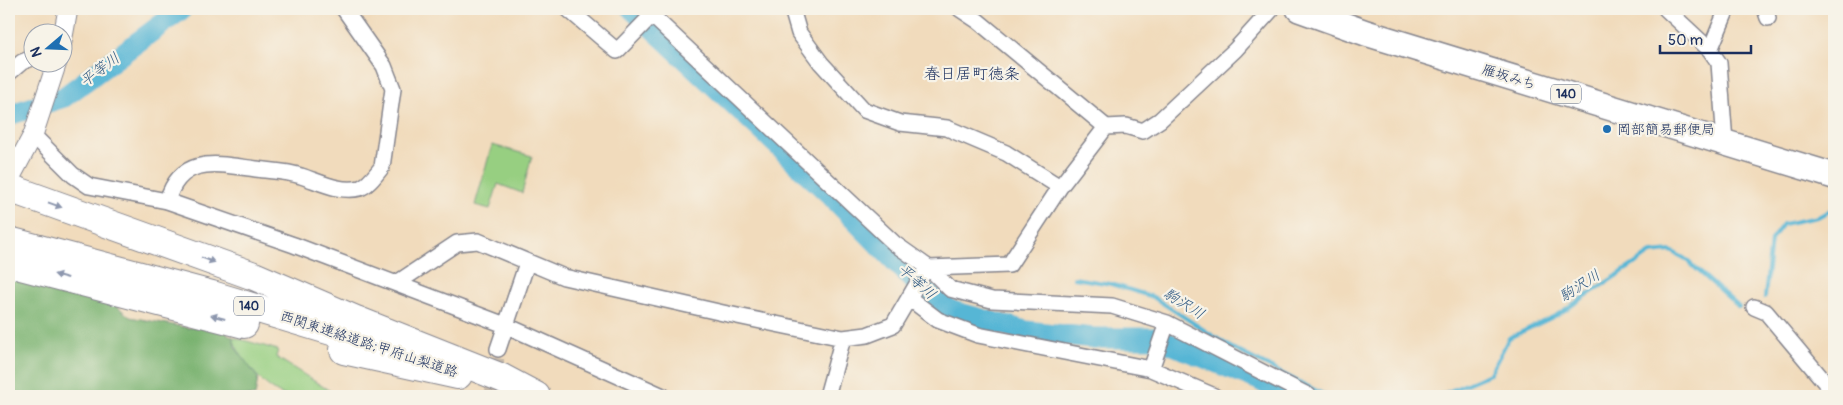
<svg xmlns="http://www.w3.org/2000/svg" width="1843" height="405" font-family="Pangolin,'Klee One',sans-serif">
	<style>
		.green { fill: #97cf81; stroke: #597f70 }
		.forest { fill: #79b26f; stroke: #4a7066 }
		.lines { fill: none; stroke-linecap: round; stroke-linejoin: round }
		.stream { stroke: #56b6d5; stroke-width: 4 }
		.river { stroke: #56b6d5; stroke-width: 21 }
		.minor-tunnel { stroke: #c6b9a9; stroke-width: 15; stroke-dasharray: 15 8; stroke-linecap: butt }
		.minor-casing { stroke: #86858d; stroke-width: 18 }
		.tertiary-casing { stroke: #86858d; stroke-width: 21 }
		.trunk-casing { stroke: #86858d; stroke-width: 28 }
		.motorway-casing { stroke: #86858d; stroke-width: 30 }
		.minor { stroke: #fff; stroke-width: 15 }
		.tertiary { stroke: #fff; stroke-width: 19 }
		.trunk { stroke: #fff; stroke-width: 25 }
		.motorway { stroke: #fff; stroke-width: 28 }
		.oneway { fill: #8d97ae }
		.poi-dot { fill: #1f6fb2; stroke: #f7f3e8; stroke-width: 2 }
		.labels { text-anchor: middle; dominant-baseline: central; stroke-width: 4.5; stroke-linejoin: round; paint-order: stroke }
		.shield { fill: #f7f3e8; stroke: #5d6a87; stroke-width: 1 }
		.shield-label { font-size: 12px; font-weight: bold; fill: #1b2f5e }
		.street-label { font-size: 14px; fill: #1b2f5e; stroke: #f7f3e8 }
		.poi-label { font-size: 14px; fill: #1b2f5e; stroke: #f7f3e8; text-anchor: start }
		.water-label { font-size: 15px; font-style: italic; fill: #2d5882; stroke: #f7f3e8 }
		.quarter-label { font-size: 16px; fill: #1b2f5e; stroke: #f7f3e8 }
	</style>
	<rect width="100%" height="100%" fill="#f7f3e8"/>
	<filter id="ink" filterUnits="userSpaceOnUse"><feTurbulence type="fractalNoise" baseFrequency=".02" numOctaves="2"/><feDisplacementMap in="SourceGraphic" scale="10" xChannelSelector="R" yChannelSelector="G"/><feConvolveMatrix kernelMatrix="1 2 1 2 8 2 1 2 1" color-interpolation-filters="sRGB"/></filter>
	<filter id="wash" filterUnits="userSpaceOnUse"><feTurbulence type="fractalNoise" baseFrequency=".0096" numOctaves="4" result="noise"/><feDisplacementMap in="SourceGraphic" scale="20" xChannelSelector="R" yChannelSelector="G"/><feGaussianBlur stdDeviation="1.12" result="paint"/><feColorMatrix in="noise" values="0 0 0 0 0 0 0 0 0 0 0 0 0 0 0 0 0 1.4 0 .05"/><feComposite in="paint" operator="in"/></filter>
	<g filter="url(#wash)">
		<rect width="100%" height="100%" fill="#f1dbbc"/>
		<path class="green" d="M492,145l40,11 -10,37 -24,-9 -8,25 -15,-4z
			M233,337l45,13 -2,7 62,39c-15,0 -36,4 -51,0 -20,-4 -50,-39 -54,-59z"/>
		<path class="forest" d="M9,278l103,24 18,15 59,11 22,-4 22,13 2,10 23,31 -3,18h-246z"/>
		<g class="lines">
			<path class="stream" d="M1074,278l37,6 42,13 79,51 95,48
				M1765,297l6,-57 12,-16 35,-7 16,-9
				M1438,396l52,-22 19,-36 48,-23 94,-62 20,-2 13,7 55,49"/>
			<path class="river" d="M632,9l193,181 100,102 27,19 74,20 68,7h62l103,42 28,16
				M9,115l55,-18 118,-88"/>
		</g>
	</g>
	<g filter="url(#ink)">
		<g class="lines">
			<path class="minor-tunnel" d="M492,396l6,-47"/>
			<defs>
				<path id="minor" d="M568,9l49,42 41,-42
					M645,9l250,235 34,24 21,21 42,11 120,6 55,17 142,73
					M792,9l7,24 22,30 43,47 36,13 47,5 59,25 54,34
					M960,9l18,12 128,106 20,-1 17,5 17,-11 75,-70 37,-41
					M1666,9l44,41 9,13 6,79
					M1765,9l3,9
					M1710,50l17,-41
					M9,73l13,-11 10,-4
					M33,135l40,40 16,11 78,15 127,44 211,80 158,71
					M167,201c14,-47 50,-37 89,-32 14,2 31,2 45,7 19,6 39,17 59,12 9,-3 16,-14 22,-21l11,-78 -9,-23 -40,-57
					M397,283l60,-40 21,-2 86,36 159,36 120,25 24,-3 26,-10 30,-51 6,-6 80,-3 51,-78 46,-60
					M909,298l29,22 40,15 173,34 63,27
					M1754,307l12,5 68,81
					M498,349l29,-86
					M1151,369l16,-46
					M827,396l16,-58"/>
				<path id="tertiary" d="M62,42l6,-33
					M9,180l24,-45 24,-73"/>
				<path id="trunk" d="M1299,9l67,24 468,143"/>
				<path id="motorway" d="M9,188l245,88 102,44 146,58 34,18
					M9,241l203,54 156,47
					M9,263l235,61
					M344,350l114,25"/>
			</defs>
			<use href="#minor" class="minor-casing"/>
			<use href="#tertiary" class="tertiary-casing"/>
			<use href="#trunk" class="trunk-casing"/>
			<use href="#motorway" class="motorway-casing"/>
			<use href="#minor" class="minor"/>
			<use href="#tertiary" class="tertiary"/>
			<use href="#trunk" class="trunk"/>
			<use href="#motorway" class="motorway"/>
		</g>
		<defs><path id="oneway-solid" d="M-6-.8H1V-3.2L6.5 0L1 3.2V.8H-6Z" transform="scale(1.25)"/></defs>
		<g class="oneway">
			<use href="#oneway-solid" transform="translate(55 205) rotate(20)"/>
			<use href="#oneway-solid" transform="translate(208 260) rotate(20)"/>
			<use href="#oneway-solid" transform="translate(61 276) rotate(-165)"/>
			<use href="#oneway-solid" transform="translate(218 317) rotate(-165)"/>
		</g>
	</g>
	<circle class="poi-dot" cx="1607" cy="129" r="5"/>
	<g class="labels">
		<g class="shield">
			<rect x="1551" y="84.5" width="30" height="19" rx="4"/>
			<rect x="234" y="296.5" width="30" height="19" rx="4"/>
		</g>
		<g class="shield-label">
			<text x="1566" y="94">140</text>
			<text x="249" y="306">140</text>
		</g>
		<g class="street-label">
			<text transform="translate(1509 77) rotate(17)">雁坂みち</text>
			<text transform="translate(369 344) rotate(18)">西関東連絡道路;甲府山梨道路</text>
		</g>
		<g class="poi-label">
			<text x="1617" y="129">岡部簡易郵便局</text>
		</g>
		<g class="water-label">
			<text transform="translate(100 70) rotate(-37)">平等川</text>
			<text transform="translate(917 282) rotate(42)">平等川</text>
			<text transform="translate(1580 286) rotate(-33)">駒沢川</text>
			<text transform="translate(1184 304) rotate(32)">駒沢川</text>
		</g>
		<g class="quarter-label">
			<text x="972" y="74">春日居町徳条</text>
		</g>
	</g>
	<rect width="1843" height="405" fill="none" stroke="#f7f3e8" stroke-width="30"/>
	<g transform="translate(48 48) rotate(251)"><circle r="24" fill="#f7f3e8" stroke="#9fa5b1"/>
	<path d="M0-4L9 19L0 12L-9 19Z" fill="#1f6fb2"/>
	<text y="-8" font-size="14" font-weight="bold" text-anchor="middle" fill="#1b2f5e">N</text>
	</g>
	<path d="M1660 45v8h91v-8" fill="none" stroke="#1b2f5e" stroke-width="2.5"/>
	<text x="1668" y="45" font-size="15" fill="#1b2f5e" stroke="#f7f3e8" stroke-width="4" paint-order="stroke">50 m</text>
</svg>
